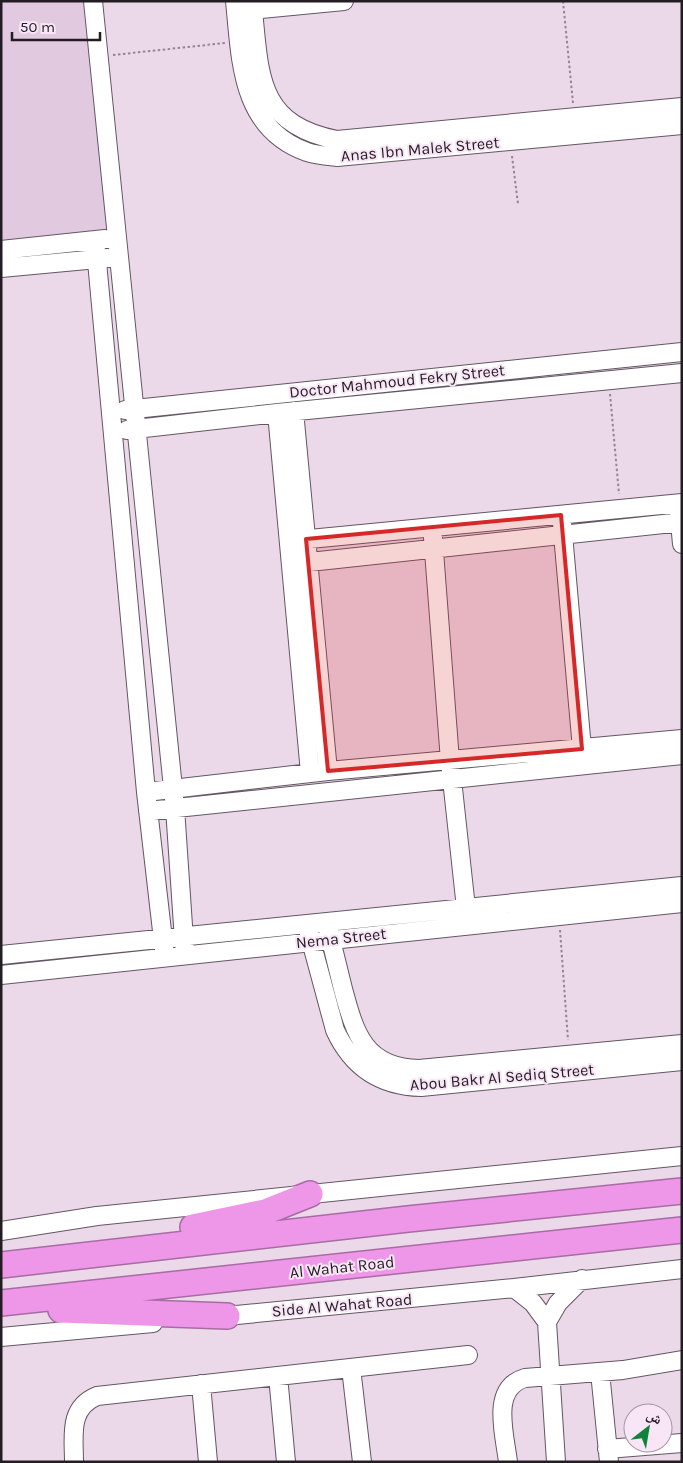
<svg xmlns="http://www.w3.org/2000/svg" width="683" height="1463" font-family="Karla,'Noto Naskh Arabic',sans-serif">
	<style>
		.built { fill: #e1cadf }
		.lines { fill: none; stroke-linecap: round; stroke-linejoin: round }
		.minor-casing { stroke: #655664; stroke-width: 20 }
		.highway-casing { stroke: #a76ca3; stroke-width: 28 }
		.path { stroke: #928691; stroke-width: 2; stroke-dasharray: 2.5 2.5; stroke-linecap: butt }
		.minor { stroke: #fff; stroke-width: 18 }
		.highway { stroke: #ee96e8; stroke-width: 25 }
		.marked { fill: #d62828; fill-opacity: 0.2; stroke: #d62828; stroke-width: 4; stroke-linejoin: round }
		.labels { text-anchor: middle; dominant-baseline: central; stroke-width: 4; stroke-linejoin: round; paint-order: stroke }
		.street-label { font-size: 16px; fill: #231d23; stroke: #f8e6f6 }
	</style>
	<rect width="100%" height="100%" fill="#ebd9e9"/>
	<path class="built" d="M1,1h87l24,245 -111,10z"/>
	<g class="lines">
		<defs>
			<path id="minor" d="M93,1l82,807 10,147
				M235,1c6,59 5,127 72,151 9,3 21,4 30,5l345,-32
				M252,1c8,70 2,123 85,139l345,-33
				M242,11l102,-10
				M95,240l51,552 19,165
				M1,250l104,-11
				M1,268l107,-10
				M125,410l557,-58
				M294,411l34,360
				M277,413l33,360
				M127,430l150,-17 405,-40
				M679,511l3,33
				M562,523l20,226
				M433,538l17,223 16,147
				M289,541l393,-38
				M291,564l391,-42
				M146,792l182,-21 354,-32
				M148,811l534,-56
				M328,928c5,21 10,41 15,61 12,45 22,79 76,80l263,-25
				M308,930l27,100c17,37 45,56 86,57l261,-26
				M1,955l681,-69
				M1,975l681,-72
				M1,1231l96,-15 585,-60
				M514,1288l19,15 14,19
				M216,1317l298,-29 168,-19
				M1,1337l152,-14
				M351,1368l11,94
				M600,1372l9,90
				M278,1376l8,86
				M201,1384l7,78
				M607,1449l75,-6
				M74,1462c0,-26 -6,-54 23,-66l371,-41
				M508,1462c-3,-27 -18,-74 17,-84l98,-8 59,-10
				M556,1462l-9,-140 11,-19 24,-24"/>
			<path id="highway" d="M193,1227l72,-15 45,-18
				M1,1265l407,-46 274,-28
				M1,1303l681,-73
				M61,1310l166,6"/>
		</defs>
		<use href="#minor" class="minor-casing"/>
		<use href="#highway" class="highway-casing"/>
		<path class="path" d="M563,1l10,102
			M113,55l112,-12
			M512,156l6,48
			M610,394l9,100
			M560,930l8,110"/>
		<use href="#minor" class="minor"/>
		<use href="#highway" class="highway"/>
	</g>
	<path class="marked" d="M561,515l21,234 -254,22 -22,-232z"/>
	<g class="labels">
		<g class="street-label">
			<text transform="translate(420 149) rotate(-5)">Anas Ibn Malek Street</text>
			<text transform="translate(397 381) rotate(-6)">Doctor Mahmoud Fekry Street</text>
			<text transform="translate(341 938) rotate(-6)">Nema Street</text>
			<text transform="translate(502 1077) rotate(-5)">Abou Bakr Al Sediq Street</text>
			<text transform="translate(342 1267) rotate(-6)">Al Wahat Road</text>
			<text transform="translate(342 1305) rotate(-5)">Side Al Wahat Road</text>
		</g>
	</g>
	<rect width="683" height="1463" fill="none" stroke="#231d23" stroke-width="5"/>
	<g transform="translate(648 1428) rotate(31)"><circle r="24" fill="#f8e6f6" stroke="#a396a2"/>
	<path d="M0-4L9 19L0 12L-9 19Z" fill="#108239"/>
	<text y="-8" font-size="14" font-weight="bold" text-anchor="middle" fill="#231d23">ش</text>
	</g>
	<path d="M12 32v8h88v-8" fill="none" stroke="#231d23" stroke-width="2.5"/>
	<text x="20" y="32" font-size="15" fill="#231d23" stroke="#f8e6f6" stroke-width="4" paint-order="stroke">50 m</text>
</svg>
